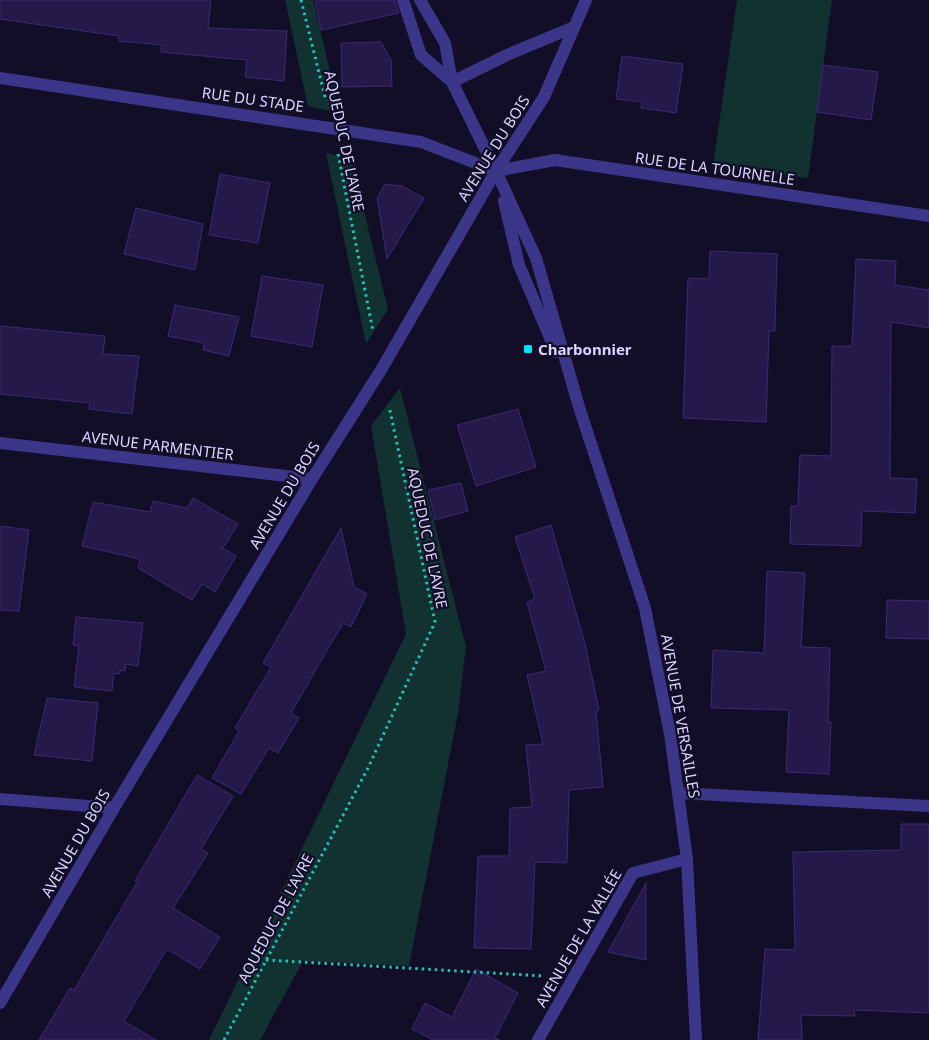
<svg xmlns="http://www.w3.org/2000/svg" width="929" height="1040" font-family="'Noto Sans',sans-serif">
	<style>
		.green { fill: #113231 }
		.building { fill: #241949; stroke: #3b2a77 }
		.lines { fill: none; stroke-linecap: round; stroke-linejoin: round }
		.path { stroke: #28bfb9; stroke-width: 3; stroke-dasharray: 2.5 4; stroke-linecap: butt }
		.service { stroke: #3b3689; stroke-width: 12 }
		.minor { stroke: #3b3689; stroke-width: 12 }
		.tertiary { stroke: #3b3689; stroke-width: 12 }
		.poi-dot { fill: #00e0ff; stroke: #130e27; stroke-width: 2 }
		.labels { text-anchor: middle; dominant-baseline: central; stroke-width: 4.5; stroke-linejoin: round; paint-order: stroke }
		.street-label { font-size: 15px; fill: #dad4ff; stroke: #130e27 }
		.poi-label { font-size: 15px; font-weight: bold; fill: #dad4ff; stroke: #130e27; text-anchor: start }
	</style>
	<rect width="100%" height="100%" fill="#130e27"/>
	<path class="green" d="M285,0h28l27,113 -32,-7z
		M737,0h95l-24,178 -95,-13z
		M326,153l25,6 37,150 -22,35z
		M400,388l66,259 -8,66 -49,253 -106,-5 -43,79h-51l197,-406 -35,-208z"/>
	<path class="building" d="M0,0h211l-3,28 79,3 -3,50 -39,-4 2,-17 -86,-8 1,-7 -43,-4v-5l-119,-17z
		M315,0h80l4,13 -78,17z
		M381,42l10,18 1,26 -50,1 -1,-44z
		M622,56l61,8 -7,49 -35,-5 1,-6 -26,-3z
		M823,65l55,7 -7,48 -54,-8z
		M220,174l50,9 -12,60 -49,-8z
		M385,184l17,2 22,12 -37,61 -10,-61z
		M136,208l67,16 -8,46 -71,-16z
		M710,251l67,3 -2,77h-6l-3,91 -83,-4 5,-140 21,1z
		M856,259l40,2 -1,24 34,5v38l-38,-6 -1,156 27,1 -2,34 -53,-2 -1,35 -71,-2 1,-38h7l2,-51 31,1 1,-110h20z
		M262,276l61,9 -11,62 -61,-11z
		M175,305l64,12 -10,39 -26,-6 1,-7 -36,-7z
		M0,326l105,10 -2,18 36,2 -7,58 -43,-5 1,-6 -90,-9z
		M518,409l18,58 -60,19 -19,-61z
		M461,483l7,28 -33,9 -7,-30z
		M193,498l45,26 -15,24 13,8 -21,36 -13,-8 -10,16 -54,-32 2,-9 -58,-13 11,-44 57,10 3,-11 34,7z
		M551,525l34,119 14,66 -3,1 7,76 -34,3 -2,73 -32,-1 -4,87 -57,-1 4,-92h31l1,-48 22,-1 -6,-62 17,-1 -16,-69 19,-4 -19,-69 8,-3 -20,-62z
		M0,526l29,4 -10,81 -19,-1z
		M341,528l13,59 13,7 -16,33 -8,-4 -52,90 8,5 -21,35 -9,-5 -28,46 -29,-16 27,-47 -4,-3 36,-61 -8,-4z
		M767,571l38,2 -4,74 29,1 -2,74h3l-2,52 -43,-2 3,-62 -78,-2 2,-58 51,3z
		M887,600l42,1v38l-43,-1z
		M76,617l67,6 -5,43 -12,-2 -1,7 -5,-1v4l-6,-1 -2,18 -38,-4 5,-41 -6,-1z
		M47,698l51,5 -6,58 -58,-6z
		M197,775l36,21 -32,53 7,4 -35,55 47,29 -20,32 -33,-20 -43,72 32,19h-117l31,-52 4,2 63,-108 -2,-1z
		M901,824h28v189l-75,-3 1,6 -54,-1 1,25h-44l7,-91 30,1 -2,-98 108,-2z
		M646,883v77l-38,-8z
		M476,969l42,24 -23,45 5,2h-67l-21,-11 13,-26 27,14z"/>
	<g class="lines">
		<path class="path" d="M301,0l25,101
			M338,154l35,177
			M266,960l278,16
			M224,1040l144,-272 67,-146 -46,-216"/>
		<path class="service" d="M678,793l251,13"/>
		<path class="minor" d="M0,78l421,64 75,29
			M452,82l55,-27 67,-28
			M496,171l59,-11 374,56
			M0,443l312,36
			M0,799l114,9
			M0,1003l114,-195 198,-329 69,-109 115,-199 48,-74 42,-97
			M538,1040l95,-167 54,-14"/>
		<path class="tertiary" d="M403,0l18,55 31,27
			M420,0l25,43 7,39 44,89 40,87 43,149 66,201 25,126 17,125 9,181
			M504,201l15,64 37,87"/>
	</g>
	<rect class="poi-dot" x="523" y="344" width="10" height="10" rx="2.5"/>
	<g class="labels">
		<g class="street-label">
			<text transform="translate(253 99) rotate(8)">RUE DU STADE</text>
			<text transform="translate(345 141) rotate(78)">AQUEDUC DE L'AVRE</text>
			<text transform="translate(493 148) rotate(-58)">AVENUE DU BOIS</text>
			<text transform="translate(715 168) rotate(8)">RUE DE LA TOURNELLE</text>
			<text transform="translate(158 445) rotate(7)">AVENUE PARMENTIER</text>
			<text transform="translate(284 495) rotate(-59)">AVENUE DU BOIS</text>
			<text transform="translate(428 538) rotate(78)">AQUEDUC DE L'AVRE</text>
			<text transform="translate(681 716) rotate(80)">AVENUE DE VERSAILLES</text>
			<text transform="translate(75 843) rotate(-60)">AVENUE DU BOIS</text>
			<text transform="translate(275 918) rotate(-62)">AQUEDUC DE L'AVRE</text>
			<text transform="translate(578 938) rotate(-60)">AVENUE DE LA VALLÉE</text>
		</g>
		<g class="poi-label">
			<text x="538" y="349">Charbonnier</text>
		</g>
	</g>
</svg>
